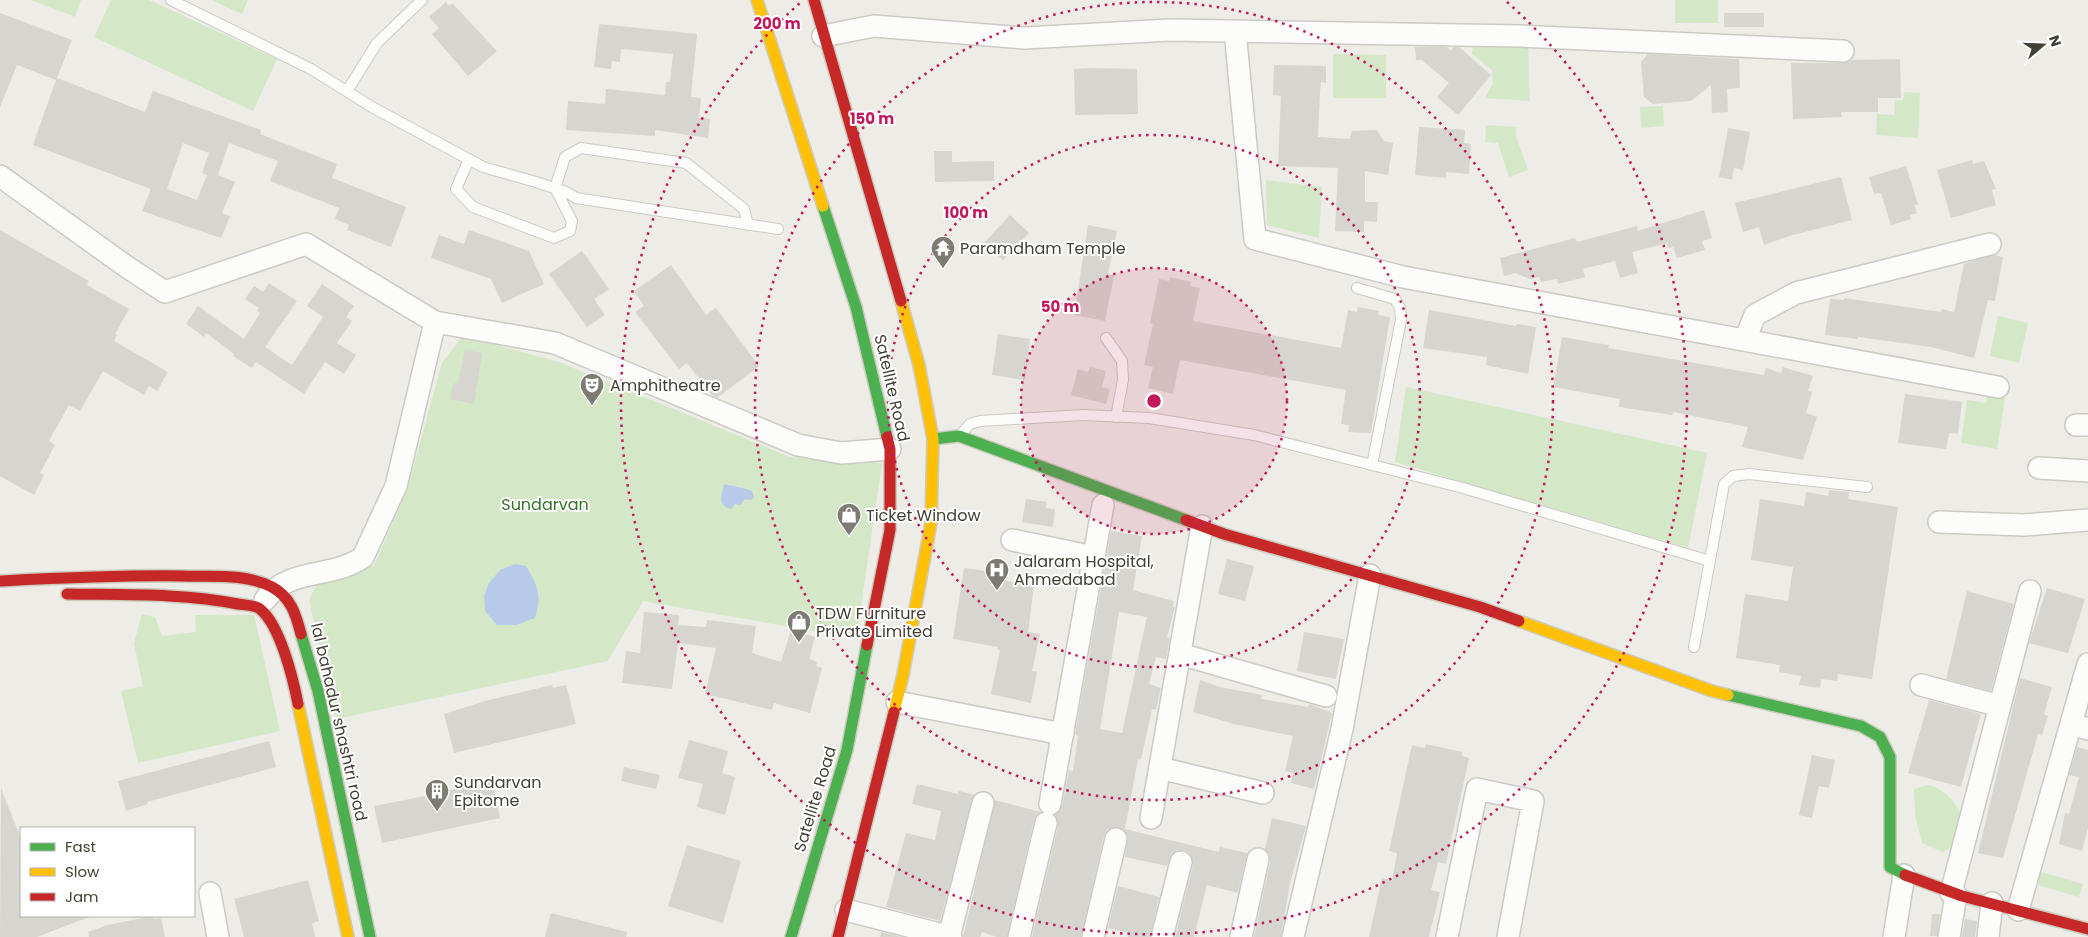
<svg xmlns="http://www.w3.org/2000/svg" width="2088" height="937" font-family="Poppins,sans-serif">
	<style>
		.green { fill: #d4e7c7 }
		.water { fill: #b8caea }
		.building { fill: #d6d5cf; fill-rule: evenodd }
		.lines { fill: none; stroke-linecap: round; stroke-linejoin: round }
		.lane-casing { stroke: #cbcac4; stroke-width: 12 }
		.street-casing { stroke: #cbcac4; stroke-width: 24 }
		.fast-casing { stroke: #cccbbe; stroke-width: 14 }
		.slow-casing { stroke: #cccbbe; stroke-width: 14 }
		.jam-casing { stroke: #cccbbe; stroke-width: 14 }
		.lane { stroke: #fcfcfb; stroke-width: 10 }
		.street { stroke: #fcfcfb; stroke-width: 21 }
		.fast { stroke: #4caf50; stroke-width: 11 }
		.slow { stroke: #ffc107; stroke-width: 11 }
		.jam { stroke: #c62828; stroke-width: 11 }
		.ring { fill: none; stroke: #c2185b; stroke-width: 2.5; stroke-dasharray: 2.5 5 }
		.labels { text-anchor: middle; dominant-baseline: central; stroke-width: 4; stroke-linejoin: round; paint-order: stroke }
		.poi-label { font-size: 16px; fill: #423f34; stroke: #fff; text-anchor: start }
		.street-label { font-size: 16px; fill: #423f34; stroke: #fff }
		.park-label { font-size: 16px; fill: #35702b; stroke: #fff }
		.centre { fill: #c2185b; stroke: #fff; stroke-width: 2.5 }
		.ring-label { font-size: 15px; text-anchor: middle; font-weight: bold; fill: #c2185b; stroke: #fff; stroke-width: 4; stroke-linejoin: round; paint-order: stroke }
	</style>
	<rect width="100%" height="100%" fill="#edece6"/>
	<path class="green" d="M31,0h50l-6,17z
		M111,0h38l128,59 -24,52 -159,-74z
		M211,0h37l-6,14z
		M1675,0h43v23h-43z
		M1528,45l2,56 -45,-3 8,-15 -1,-13 -20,-16 1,-8z
		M1333,54l53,1v43h-53z
		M1904,92l16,1 -2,45 -42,-3 1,-21 17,1 1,-15h8z
		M1663,106l1,20 -23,2 -1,-21z
		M1486,125l30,2v9l12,34 -19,7 -11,-34 -13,-1z
		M1266,180l56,7 -3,51 -52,-13z
		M1998,316l30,7 -9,40 -29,-7z
		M463,336l96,26 231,95 92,6 -24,164 1,12 -216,-38 -35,60 -272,58 -27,-119 11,-22 54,-12 33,-76 35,-127z
		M1406,387l301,66 -19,95 -293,-86z
		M1988,395l17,3 -8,51 -36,-6 6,-43 19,3z
		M142,614l13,3 7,19 34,-4 -1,-17h59l26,116 -142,32 -17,-72 22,-5 -9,-43z
		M1927,785c23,3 47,36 29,58 -3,3 -9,6 -13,9l-21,-9 -7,-28 -1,-26z
		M2034,870l49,14 -4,13 -48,-14z"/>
	<path class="water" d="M724,484c4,1 25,5 28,7l2,6 -3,3 -6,-1 -5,6 -5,-1 -4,5c-15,-4 -9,-14 -7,-25z
		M515,564l11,2c12,20 16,29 9,52l-19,7h-19l-12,-14 -1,-15 5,-13 11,-13z"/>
	<path class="building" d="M446,2l3,4 3,-3 45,48 -29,25 -36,-42 7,-6 -10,-11z
		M0,13l72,27 -15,38 88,34 8,-21 108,39 -1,4 77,30 -5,14 74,29 -15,40 -44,-17 2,-5 -14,-6 4,-11 -69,-27 8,-20 -49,-18 -11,32 17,7 -13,31 8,3 -9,22 -79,-27 9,-22 -118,-44 23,-65 -39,-15 -17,42zM183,143l26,10 -7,20 5,2 -10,25 -30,-11z
		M1724,13h40v14h-40z
		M599,24l98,10 -6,63 10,1 -2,20 11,1 -2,19 -53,-8v6l-89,-6 2,-29 37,3 1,-15 59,6 1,-13h4l3,-28 -52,-5 -1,13 -8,-1 -1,8 -17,-2z
		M1415,47h32l4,4 2,-4h6l32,28 -33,40 -21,-18 12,-14 -27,-23h-6z
		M1648,54l91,5 1,29 -13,1 1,23 -16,1 -1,-28 -20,16 -38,3 -9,-7 -3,-35z
		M1900,59l1,39h-23v14h-37l1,5 -49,2 -2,-56h51l11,-3z
		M1274,65l52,1v17l-5,-1 -1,10 -2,45 32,2 2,-8 25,-1 7,11 9,2 -5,32 -23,-4v31h13l-1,20 -13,-1v11l-29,-1 3,-63 -60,-2 3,-70 -8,-1z
		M1094,68l43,1 1,45 -63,1 -1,-46z
		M1419,127l46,3 -1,13 7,1 -2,30 -23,-2v6l-31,-3z
		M1728,128l22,4 -7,38 -9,-2 -2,12 -13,-3z
		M934,151h18v11l42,-1v20l-59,1z
		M1972,160l1,4 11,-3 12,28 -4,1 4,15 -45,13 -14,-48z
		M1906,166l12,38 -4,1 3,8 -7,2 1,4 -20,6 -10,-32 -7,1 -5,-17z
		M1841,177l11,43 -63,16 -25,9 -5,-18 -16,5 -8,-29z
		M1704,210l8,28 -10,3 3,9 -28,8 -4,-11 -5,1 -1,-5 -35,9 6,21 -18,5 -5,-17 -32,8 2,8 -27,7 -1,-5 -16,3 -2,-5 -9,2 -15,-6 -11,3 -4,-18 75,-20 2,4 60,-16 1,5z
		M1010,215l19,18 -26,27 -19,-17z
		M1088,225l29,6 -9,43 6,1 -9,46 -31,-6z
		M0,230l89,51 -2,4 42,24 -14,25 2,1 -3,6 54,31 -11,19 -8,-5 -5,9 -41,-24 -23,40 -11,-6 -20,36 6,4 -15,28 4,2 -10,20 -34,-19z
		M469,230l60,21 15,33 -42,19 -11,-24 -60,-21 8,-23 25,9z
		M582,251l27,38 -15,10 11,16 -18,12 -38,-53z
		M1994,255l9,2 -8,44 -7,-1 -14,58 -43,-11 -73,-10v2l-33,-4 5,-36 14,1v-2l97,14 1,-3 12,3 10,-48z
		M671,265l35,50 10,-7 43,58 -42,32 -5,-3 -25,-32 -8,6 -44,-57 9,-6 -10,-15z
		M1170,277l21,5 -1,4 10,2 -7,33 148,27 7,-38 9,2 1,-5 21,4 -1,4 12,2 -19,116 -23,-1 1,-7 -8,-1 5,-34 -166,-30 -7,34 -25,-6 5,-21 -9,-2 9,-41 -3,-1 9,-44 10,2z
		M269,283l28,18 -32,46 27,18 31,-48 -16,-11 15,-22 32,22 -8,11 6,4 -15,22 19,12 -12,19 -19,-12 -21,32 -48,-32 -4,6 -19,-12 1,-2 -28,-21 -2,4 -18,-13 12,-18 46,33 16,-26 -3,-2 2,-3 -14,-9 9,-13 9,6z
		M1429,310l87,16 1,-2 19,3 -8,47 -42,-9 1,-8 -64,-9z
		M998,334l32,5 -5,41 -33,-5z
		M1562,337l47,8 -1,3 156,27 2,-7 15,5 2,-6 30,9 -5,15 4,1 -6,21 11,4 -14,43 -61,-13 6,-20 -75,-15 -1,3 -53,-8 1,-8 -67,-12z
		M465,350l17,3 -8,51 -24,-5 4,-16 4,1z
		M1090,367l16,4 -4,16 8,2 -4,15 -35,-9 7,-26 10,3z
		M1905,394l57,8 -4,32 -9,-1 -3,16 -48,-6z
		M1829,490l20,2 -1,7 50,8 -26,172 -34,-5 -1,7 -16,-2 -1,9 -21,-3 2,-9 -22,-4 1,-7 -44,-7 9,-64 43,7 5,-34 -42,-7 9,-61 44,7 2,-14 22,4z
		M1026,499l21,3 -1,6 9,1 -2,18 -31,-5z
		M1111,531l31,5 -9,54 41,11 -1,6h2l-8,30 3,1 -4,21 -10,-2 -7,27 12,4 -5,22 -4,-1 -11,51 -3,-1 -13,70 94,23 1,-5 27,6 -9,40 -31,-8 -13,52h-19l18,-72 -3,-12 -5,-3h-8l-5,4 -5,12 -42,-9 3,-21 -4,-6 -6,-3 -11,3 -3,6 -23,101h-49l26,-111 -3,-11 7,-9 7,-36 4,1 5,-35 -3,-2zM1119,612l28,5 -25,116 -22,-4z
		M1227,559l27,7 -9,35 -27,-7z
		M964,568l43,6 -1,7 28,5 -6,46 12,2 -8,37 5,1 -6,31 -40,-9 9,-44h-2v-3l-45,-8z
		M2047,588l38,11 -17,54 -39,-10z
		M1967,591l47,13 -23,87 -45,-12z
		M644,612l35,3 -1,10 28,2 1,-7 49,6 -4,27 29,9 10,-32 24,7 -6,22 8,3 -1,4 6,2 -12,45 -36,-10 -2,7 -67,-16 11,-46 -38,-5 -6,46 -50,-6 4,-32 14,2z
		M1304,632l40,7 -8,40 -39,-8z
		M2020,678l32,9 -8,27 4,2 -6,19 -4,-1 -35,124 -25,-5z
		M1200,680l20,7 42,8 -1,4 47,8 1,-3 23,9 -18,76 -23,-6 2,-10 -8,-2 8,-35 -59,-12 -41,-12z
		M552,685l1,3 13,-3 10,39 -122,29 -10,-39 41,-13z
		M1929,700l52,14 -20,73 -53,-14z
		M689,740l39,11 -6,22 13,4 -10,38 -28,-8 6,-23 -25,-6z
		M269,741l7,26 -129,35 1,2 -22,7 -8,-30z
		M1426,744l36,8v4l7,2 -23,106 -8,-2 -7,28 9,2 -11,45h-60l13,-59 10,3 5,-28 -8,-2 23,-106 13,3z
		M2077,747l11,3v78l-6,23 -23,-7 6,-31 4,1 10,-37 -10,-2z
		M1812,755l23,5 -6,28 -10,-2 -7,32 -13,-3z
		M624,767l36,8 -4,14 -35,-8z
		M492,780l8,38 -118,25 -8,-37 52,-10z
		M917,784l41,10 1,-3 15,4 -34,126 -54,-14 20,-74 29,7 6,-29 -29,-7z
		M1,788l20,51v77l68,1 -52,20h-37z
		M995,800l46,12 -7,8 -27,117h-10l-15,-5 -2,5h-17z
		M1272,818l34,8 -16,57 -9,54h-27l16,-75v-7l-5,-6z
		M687,845l54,16 -18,62 -55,-17z
		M308,880l11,41 -7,2 3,14h-71l-10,-38z
		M1118,886l41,11 -9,40h-22l1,-4 -21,-5z
		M551,913l76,19 -1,5h-81z
		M1932,914h8l-3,22h-7z
		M153,916l1,3 7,-1 4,19h-76l-1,-5 20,-7z
		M1965,919l12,2 -2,16h-13z
		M881,932l20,5h-21z"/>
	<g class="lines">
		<defs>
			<path id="lane" d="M171,0l140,69 61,38 111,60 53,15 30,10 10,6 202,31
				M347,91l30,-48 45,-43
				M469,159l-13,30 17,18 81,31 16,-7 2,-10 -17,-33 10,-31 16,-9 105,15 58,46 4,16
				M1357,288l38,11 5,9 1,12 -29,145
				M1106,338l16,23 1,19 -7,37
				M960,435l10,-11 10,-3 103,-6 66,3 105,17 209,53 247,73
				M1694,647l30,-163 9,-8 16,-2 118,13"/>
			<path id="street" d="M1235,31l20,208 148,38 595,110
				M823,36l51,-10 151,12 145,-8 350,6 323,15
				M0,176l127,91 38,25 141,-48 129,78
				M1745,340l10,-25 41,-22 194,-49
				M2076,425h12
				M2039,468l49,3
				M1939,522l85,3 64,-5
				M1012,540l82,17
				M265,600c23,-33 68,-21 98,-43l33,-71 39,-164 120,21 243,102 43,8 49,-4
				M1180,654l146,42
				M1921,685l79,21
				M897,702l166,32
				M2071,724l17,5
				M1160,768l103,25
				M1050,804l53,-299
				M1151,818l51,-292
				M210,893l8,44
				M1951,893l79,-302
				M846,910l105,27
				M2018,910l70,-246
				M949,937l34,-134
				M1019,937l27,-114
				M1093,937l23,-98
				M1162,937l19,-75
				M1241,937l17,-78
				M1293,937l49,-208 28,-154
				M1447,937l30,-148 56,12 -25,136
				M1894,937l10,-62
				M1949,937l7,-42
				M1988,937l4,-34"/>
			<path id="fast" d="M823,206l33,101 31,130
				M933,439l26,-3 227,84
				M301,634l17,57 52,246
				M1728,695l133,31 19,11 10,20v110l15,8
				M791,937l56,-187 20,-105"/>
			<path id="slow" d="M757,0l66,206
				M1519,621l193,70 16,4
				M298,704l50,233
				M894,712l9,-37 28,-152 2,-84 -14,-74 -18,-64"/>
			<path id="jam" d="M814,0l87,301
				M1186,520l38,14 256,73 39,14
				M0,581c61,-3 121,-6 182,-5 30,1 63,-3 90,11 19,10 24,28 29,47
				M67,594c57,1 115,-1 171,10 6,1 17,1 22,5 20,16 33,69 38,95
				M867,645l23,-115v-81l-3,-12
				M1905,875l57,21 126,33
				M838,937l56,-225"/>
		</defs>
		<use href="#lane" class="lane-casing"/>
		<use href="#street" class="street-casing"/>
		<use href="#fast" class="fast-casing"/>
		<use href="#slow" class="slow-casing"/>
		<use href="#jam" class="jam-casing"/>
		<use href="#lane" class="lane"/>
		<use href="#street" class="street"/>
		<use href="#fast" class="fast"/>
		<use href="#slow" class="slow"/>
		<use href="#jam" class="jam"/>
	</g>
	<circle cx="1154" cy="401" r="133" fill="#c2185b" fill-opacity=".12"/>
	<g class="ring">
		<circle cx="1154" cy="401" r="133"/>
		<circle cx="1154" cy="401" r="266"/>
		<circle cx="1154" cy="401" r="399"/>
		<path d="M1507 2A533 533 0 1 1 801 2"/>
	</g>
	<defs>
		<symbol id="temple-pin" viewBox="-11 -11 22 30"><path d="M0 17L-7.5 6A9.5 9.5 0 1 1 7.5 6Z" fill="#7e7c72" stroke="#fff"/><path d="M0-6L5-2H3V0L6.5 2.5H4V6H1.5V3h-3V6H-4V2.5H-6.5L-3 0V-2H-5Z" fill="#fff"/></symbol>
		<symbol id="theatre-pin" viewBox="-11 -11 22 30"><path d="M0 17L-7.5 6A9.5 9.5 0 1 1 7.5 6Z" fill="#7e7c72" stroke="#fff"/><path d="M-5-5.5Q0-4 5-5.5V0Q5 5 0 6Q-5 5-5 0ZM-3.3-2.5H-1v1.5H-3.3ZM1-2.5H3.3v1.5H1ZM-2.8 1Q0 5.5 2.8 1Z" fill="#fff"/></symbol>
		<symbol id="shop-pin" viewBox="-11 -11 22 30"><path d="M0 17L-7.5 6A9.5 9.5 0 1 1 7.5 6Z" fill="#7e7c72" stroke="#fff"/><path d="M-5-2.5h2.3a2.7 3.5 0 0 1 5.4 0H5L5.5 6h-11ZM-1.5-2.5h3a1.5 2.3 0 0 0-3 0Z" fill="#fff"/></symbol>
		<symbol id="hospital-pin" viewBox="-11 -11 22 30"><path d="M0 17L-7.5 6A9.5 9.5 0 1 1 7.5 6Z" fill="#7e7c72" stroke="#fff"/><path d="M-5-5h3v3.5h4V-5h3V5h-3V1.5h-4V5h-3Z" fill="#fff"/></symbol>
		<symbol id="building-pin" viewBox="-11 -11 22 30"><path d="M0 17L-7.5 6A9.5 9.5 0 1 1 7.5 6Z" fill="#7e7c72" stroke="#fff"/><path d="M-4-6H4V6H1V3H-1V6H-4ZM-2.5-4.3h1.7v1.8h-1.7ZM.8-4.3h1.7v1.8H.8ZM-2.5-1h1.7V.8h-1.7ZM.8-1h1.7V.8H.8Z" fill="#fff"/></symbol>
	</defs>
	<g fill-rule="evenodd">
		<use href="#temple-pin" x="929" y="234" width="28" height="38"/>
		<use href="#theatre-pin" x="578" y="371" width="28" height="38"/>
		<use href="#shop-pin" x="835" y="501" width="28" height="38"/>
		<use href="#hospital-pin" x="983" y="556" width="28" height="38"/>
		<use href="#shop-pin" x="785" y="608" width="28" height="38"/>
		<use href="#building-pin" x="423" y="777" width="28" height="38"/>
	</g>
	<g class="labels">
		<g class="poi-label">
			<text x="960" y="248">Paramdham Temple</text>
			<text x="610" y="385">Amphitheatre</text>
			<text x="866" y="515">Ticket Window</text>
			<text x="1014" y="561">Jalaram Hospital,<tspan x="1014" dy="18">Ahmedabad</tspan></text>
			<text x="816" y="613">TDW Furniture<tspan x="816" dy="18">Private Limited</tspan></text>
			<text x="454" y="782">Sundarvan<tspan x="454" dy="18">Epitome</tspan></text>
		</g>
		<g class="street-label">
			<text transform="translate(892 388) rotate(77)">Satellite Road</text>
			<text transform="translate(339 722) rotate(77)">lal bahadur shashtri road</text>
			<text transform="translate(815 799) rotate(-73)">Satellite Road</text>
		</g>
		<g class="park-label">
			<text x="545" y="504">Sundarvan</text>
		</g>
	</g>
	<circle cx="1154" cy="401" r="8" class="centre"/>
	<g class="ring-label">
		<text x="777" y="29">200 m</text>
		<text x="872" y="124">150 m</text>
		<text x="966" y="218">100 m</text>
		<text x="1060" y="312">50 m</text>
	</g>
	<rect x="20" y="827" width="175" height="90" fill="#ffffff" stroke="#b3b2ae"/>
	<rect x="30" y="843" width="25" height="8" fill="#4caf50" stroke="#b3b2ae"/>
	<text x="65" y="852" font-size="15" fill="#423f34">Fast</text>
	<rect x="30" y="868" width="25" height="8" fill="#ffc107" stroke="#b3b2ae"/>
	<text x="65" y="877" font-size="15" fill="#423f34">Slow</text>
	<rect x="30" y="893" width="25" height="8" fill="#c62828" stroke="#b3b2ae"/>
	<text x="65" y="902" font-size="15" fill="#423f34">Jam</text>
	<g transform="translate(2043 45) rotate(71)" stroke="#ffffff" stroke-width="4" paint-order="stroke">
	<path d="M0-4L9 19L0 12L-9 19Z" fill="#423f34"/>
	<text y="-8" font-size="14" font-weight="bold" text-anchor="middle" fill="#423f34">N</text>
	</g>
</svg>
